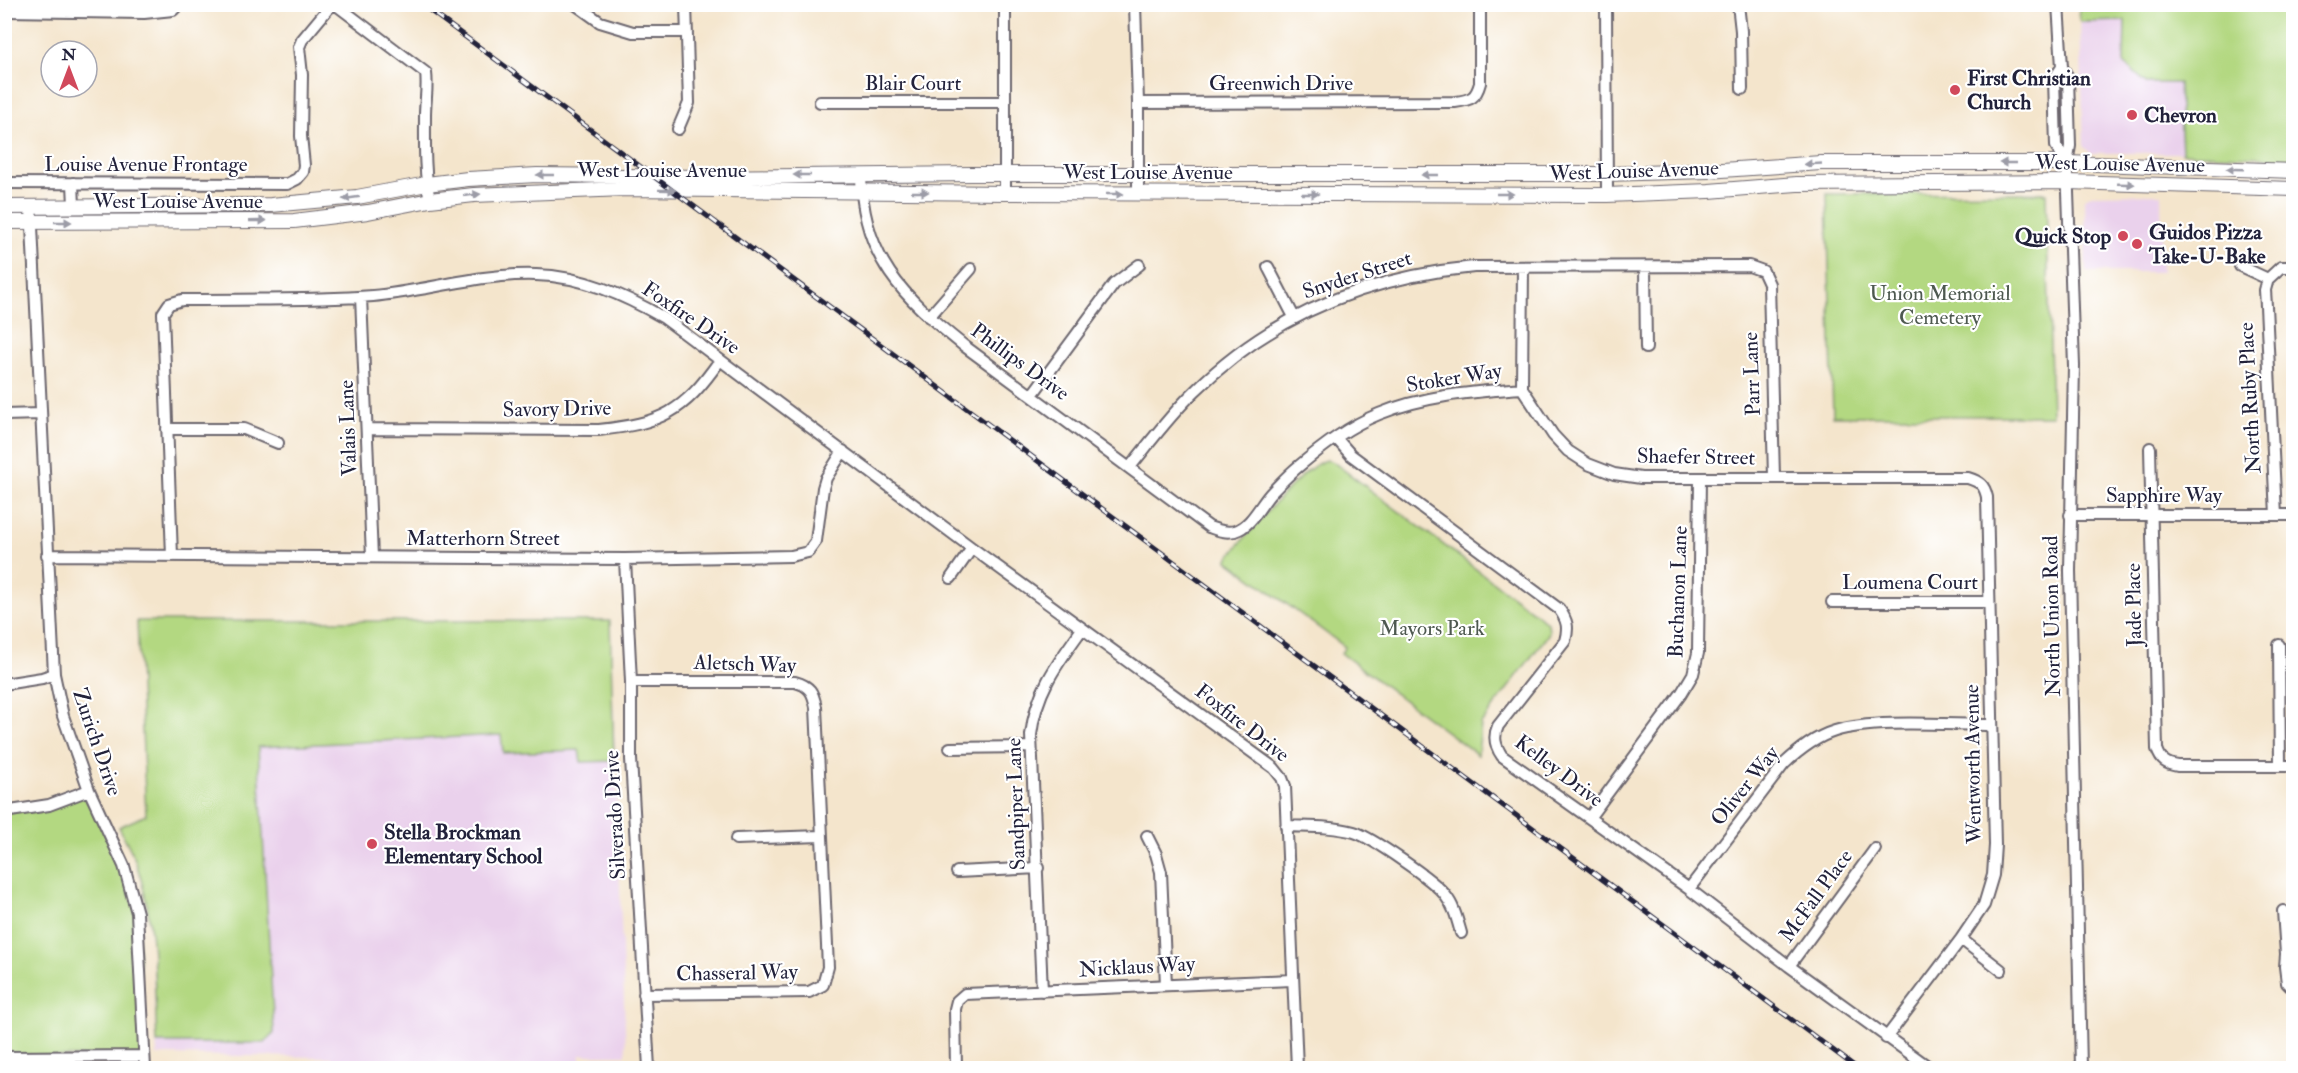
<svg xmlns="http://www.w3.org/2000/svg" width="2298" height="1073" font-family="'IM FELL Double Pica',serif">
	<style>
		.built { fill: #ead1ec }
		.green { fill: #b3d881; stroke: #6a7d5e; stroke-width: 1.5 }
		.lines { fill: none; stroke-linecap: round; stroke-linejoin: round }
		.minor-casing { stroke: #6c666e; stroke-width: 14 }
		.major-casing { stroke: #6c666e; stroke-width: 16 }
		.minor { stroke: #fff; stroke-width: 10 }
		.major { stroke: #fff; stroke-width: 14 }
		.rail-casing { stroke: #22223b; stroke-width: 5 }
		.rail { stroke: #fff; stroke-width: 3; stroke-dasharray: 9; stroke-linecap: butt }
		.oneway { fill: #9c9ca7 }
		.poi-dot { fill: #d1495b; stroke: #fff; stroke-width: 2 }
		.labels { text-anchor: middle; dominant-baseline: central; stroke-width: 4.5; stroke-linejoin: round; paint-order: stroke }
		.poi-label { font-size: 21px; font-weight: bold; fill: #22223b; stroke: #fff; text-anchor: start }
		.street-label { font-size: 21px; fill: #22223b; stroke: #fff }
		.park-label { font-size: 21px; fill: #4e5950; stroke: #fff }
	</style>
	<rect width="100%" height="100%" fill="#fff"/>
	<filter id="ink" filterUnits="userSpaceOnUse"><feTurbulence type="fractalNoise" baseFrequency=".0167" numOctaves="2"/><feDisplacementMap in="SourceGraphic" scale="12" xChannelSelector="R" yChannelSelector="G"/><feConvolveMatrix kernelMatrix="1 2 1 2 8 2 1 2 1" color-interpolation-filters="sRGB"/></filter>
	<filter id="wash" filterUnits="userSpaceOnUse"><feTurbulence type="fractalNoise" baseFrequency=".008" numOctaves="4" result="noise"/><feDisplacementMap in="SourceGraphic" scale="24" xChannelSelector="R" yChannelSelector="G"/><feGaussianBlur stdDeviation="1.35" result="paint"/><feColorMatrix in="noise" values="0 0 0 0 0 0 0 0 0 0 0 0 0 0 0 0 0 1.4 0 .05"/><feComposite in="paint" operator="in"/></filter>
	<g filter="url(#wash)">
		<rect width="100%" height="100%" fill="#f4e5cc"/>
		<path class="built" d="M2125,21l21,62h33l3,70h-91l-7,-6 -4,-125z
			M2161,194l1,78h-76l-1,-74 6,-3z
			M137,621h473l16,434h-46v13h-247l-1,-11 -175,-2 -6,-124 -5,-33 -11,-38 -16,-33 27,-12z"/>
		<path class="green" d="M2078,5h215v154l-111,-6 -3,-70h-33l-22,-20 1,-42 -45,1z
			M2046,193l6,223h-219l-6,-222z
			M1326,460l7,2 215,161 1,9 -2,4 -66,88 -3,31 -137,-102 4,-6 -118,-87c16,-21 77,-95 99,-100z
			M137,621h473l4,140 -33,1 -2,-12 -76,3 -2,-18 -243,12 16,286 -10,10h-107c-3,-61 -1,-125 -22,-183 -4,-11 -11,-22 -16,-33l27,-12z
			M89,790l48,123 7,143 -139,1v-245z"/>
	</g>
	<g filter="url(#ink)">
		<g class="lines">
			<defs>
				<path id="minor" d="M335,4l91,69c2,15 -1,28 -1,42 0,28 -1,58 5,85
					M575,4l25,18 33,10h54
					M1005,4v189
					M1135,4l3,99v91
					M1606,4l1,191
					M1738,4l3,27 1,58
					M2058,4l4,63 6,10 2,69 -3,17 7,203 -4,205 11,497
					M4,11l140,2 29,-3 6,-6
					M2062,67l-8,12 2,67 11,17
					M820,102h185
					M1138,103l317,-1c16,-2 21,-4 25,-19v-79
					M678,129l11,-26 -3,-99
					M861,175c1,82 42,122 102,170l246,182c9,3 16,6 26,4 17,-5 26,-28 37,-39 9,-9 17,-18 27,-26 24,-20 50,-40 80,-52 46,-19 94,-22 143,-26
					M4,183l283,1 10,-5 6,-7 1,-7 -3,-29 1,-61 -3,-28 3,-7 30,-36
					M73,183l1,23
					M31,206l23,468 9,42 26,74 35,76 13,47 8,155
					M2240,266l28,13
					M1268,267l26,50
					M1523,267l-1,121 31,47 15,16 20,13 26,10 27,4h327c12,4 16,6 19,19l8,348 -2,30 -9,30 -23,34 -75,99
					M1645,267l1,81
					M2268,279l-3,11 1,16 10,209
					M2268,279l13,-12h13
					M361,297l11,260
					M929,317l42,-48
					M1032,395l82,-111 25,-19
					M4,415l36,-1
					M167,429h77l34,14
					M368,429l231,1c63,-7 84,-17 121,-70
					M1336,438l15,17 208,154c8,11 10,18 6,32l-67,85c-5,11 -3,20 4,30l187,133 100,77 141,102
					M2150,448l7,301c4,12 9,15 21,17h116
					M1130,467c21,-26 41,-53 65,-76 77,-76 173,-114 279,-124l275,-1 14,5 6,13 5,193
					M2070,515h224
					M47,555l578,4 166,-3 17,-4 8,-11 7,-53 3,-10 17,-27
					M172,556l-9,-243 6,-9 13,-4c64,-1 128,1 191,-4 54,-5 108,-23 163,-21 46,1 88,20 128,43l308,230 302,220 8,10 3,8 12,282
					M625,559l6,123v77l18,309
					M951,578l21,-30
					M1832,602h157
					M2279,645l1,121
					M631,682h164c15,4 18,10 21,25l12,260 -5,18 -14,7 -165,2
					M4,684l38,-6 12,-4
					M950,748l81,-1
					M4,812l45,-7 40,-15
					M1589,818l92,-124 12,-20 5,-21 2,-175
					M1286,826c23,1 46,0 68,6 17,5 81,49 91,63 9,11 12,24 16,38
					M1147,836l9,18 5,18 5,113
					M736,839l85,-3
					M957,872l81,-4
					M1689,889l95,-125c15,-14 31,-27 51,-33 40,-12 112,-6 156,-6
					M2283,911l3,43 -1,13 2,16 7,7
					M1961,939l40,31
					M1789,966l86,-117
					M1042,991l-11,-256c5,-44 26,-71 51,-106
					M4,1057l140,-1
					M956,1068l-1,-59 2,-8 8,-7 327,-14"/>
				<path id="major" d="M4,207l267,-2 86,-8 70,-13 41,-5 69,-4 170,2 264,-3h635l102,-3 113,-8h246l227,8
					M4,222l290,-1 74,-9 62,-12 44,-5 150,-6 381,4 602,2 102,-4 88,-7 271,-2 226,7"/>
			</defs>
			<use href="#minor" class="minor-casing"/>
			<use href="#major" class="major-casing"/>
			<use href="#minor" class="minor"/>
			<use href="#major" class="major"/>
			<defs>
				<path id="rail" d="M421,4l1436,1064"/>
			</defs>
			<use href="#rail" class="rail-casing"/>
			<use href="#rail" class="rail"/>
		</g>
		<defs><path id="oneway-solid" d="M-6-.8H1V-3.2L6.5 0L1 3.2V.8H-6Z" transform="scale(1.5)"/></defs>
		<g class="oneway">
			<use href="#oneway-solid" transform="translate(2008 163) rotate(180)"/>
			<use href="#oneway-solid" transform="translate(1813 164) rotate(177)"/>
			<use href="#oneway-solid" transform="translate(2235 169) rotate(-178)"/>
			<use href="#oneway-solid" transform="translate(545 175) rotate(-180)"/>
			<use href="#oneway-solid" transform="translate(802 175) rotate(-180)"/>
			<use href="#oneway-solid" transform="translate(1430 175) rotate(180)"/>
			<use href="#oneway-solid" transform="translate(2126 184) rotate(2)"/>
			<use href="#oneway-solid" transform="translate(667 190) rotate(1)"/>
			<use href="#oneway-solid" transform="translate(920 192)"/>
			<use href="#oneway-solid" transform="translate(1115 194)"/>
			<use href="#oneway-solid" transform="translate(1310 194)"/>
			<use href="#oneway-solid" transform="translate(1505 194)"/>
			<use href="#oneway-solid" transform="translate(472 195) rotate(-6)"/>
			<use href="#oneway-solid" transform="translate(351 198) rotate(172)"/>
			<use href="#oneway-solid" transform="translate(258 221) rotate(-1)"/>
			<use href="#oneway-solid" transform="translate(63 222)"/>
		</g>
	</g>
	<g class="poi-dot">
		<circle cx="1955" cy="90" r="6"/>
		<circle cx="2132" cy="115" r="6"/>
		<circle cx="2123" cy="236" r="6"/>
		<circle cx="2137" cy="244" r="6"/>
		<circle cx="372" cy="844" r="6"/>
	</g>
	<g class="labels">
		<g class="poi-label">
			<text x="1967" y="78">First Christian<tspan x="1967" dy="24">Church</tspan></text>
			<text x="2144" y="115">Chevron</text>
			<text x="2149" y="232">Guidos Pizza<tspan x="2149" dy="24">Take-U-Bake</tspan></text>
			<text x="2111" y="236" text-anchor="end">Quick Stop</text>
			<text x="384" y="832">Stella Brockman<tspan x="384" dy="24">Elementary School</tspan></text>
		</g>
		<g class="street-label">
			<text x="913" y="83">Blair Court</text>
			<text x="1281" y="83">Greenwich Drive</text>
			<text x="146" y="164">Louise Avenue Frontage</text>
			<text transform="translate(2120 164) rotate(1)">West Louise Avenue</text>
			<text x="662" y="170">West Louise Avenue</text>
			<text transform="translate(1634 171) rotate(-2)">West Louise Avenue</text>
			<text x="1148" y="172">West Louise Avenue</text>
			<text x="178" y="201">West Louise Avenue</text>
			<text transform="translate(1357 275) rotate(-18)">Snyder Street</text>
			<text transform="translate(691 318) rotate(34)">Foxfire Drive</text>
			<text transform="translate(1020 362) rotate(36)">Phillips Drive</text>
			<text transform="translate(1752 374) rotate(-92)">Parr Lane</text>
			<text transform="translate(1454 378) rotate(-9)">Stoker Way</text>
			<text transform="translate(2250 398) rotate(-93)">North Ruby Place</text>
			<text transform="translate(557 409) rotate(-1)">Savory Drive</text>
			<text transform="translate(348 428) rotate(-92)">Valais Lane</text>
			<text transform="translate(1696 457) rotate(1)">Shaefer Street</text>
			<text x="2164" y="495">Sapphire Way</text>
			<text x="483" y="538">Matterhorn Street</text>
			<text x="1910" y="582">Loumena Court</text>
			<text transform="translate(1678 592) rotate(-88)">Buchanon Lane</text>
			<text transform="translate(2134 605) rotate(-91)">Jade Place</text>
			<text transform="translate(2052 616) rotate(-91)">North Union Road</text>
			<text transform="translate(745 664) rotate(2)">Aletsch Way</text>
			<text transform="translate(1242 723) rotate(38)">Foxfire Drive</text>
			<text transform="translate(97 742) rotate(71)">Zurich Drive</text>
			<text transform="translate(1973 764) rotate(-91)">Wentworth Avenue</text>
			<text transform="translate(1559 771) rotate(37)">Kelley Drive</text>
			<text transform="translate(1745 786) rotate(-51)">Oliver Way</text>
			<text transform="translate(1016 804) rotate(-92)">Sandpiper Lane</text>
			<text transform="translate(615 815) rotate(-93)">Silverado Drive</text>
			<text transform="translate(1816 896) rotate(-54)">McFall Place</text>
			<text transform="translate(1137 967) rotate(-3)">Nicklaus Way</text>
			<text transform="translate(737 973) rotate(-1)">Chasseral Way</text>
		</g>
		<g class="park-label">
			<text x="1940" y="293">Union Memorial<tspan x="1940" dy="24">Cemetery</tspan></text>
			<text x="1432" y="628">Mayors Park</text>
		</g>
	</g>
	<rect width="2298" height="1073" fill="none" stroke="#fff" stroke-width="24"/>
	<g transform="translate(69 69)"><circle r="28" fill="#ffffff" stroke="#a7a7b1" stroke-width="1.5"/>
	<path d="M0-4.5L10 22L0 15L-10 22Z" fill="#d1495b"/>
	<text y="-9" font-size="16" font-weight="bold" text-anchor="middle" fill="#22223b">N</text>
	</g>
</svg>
